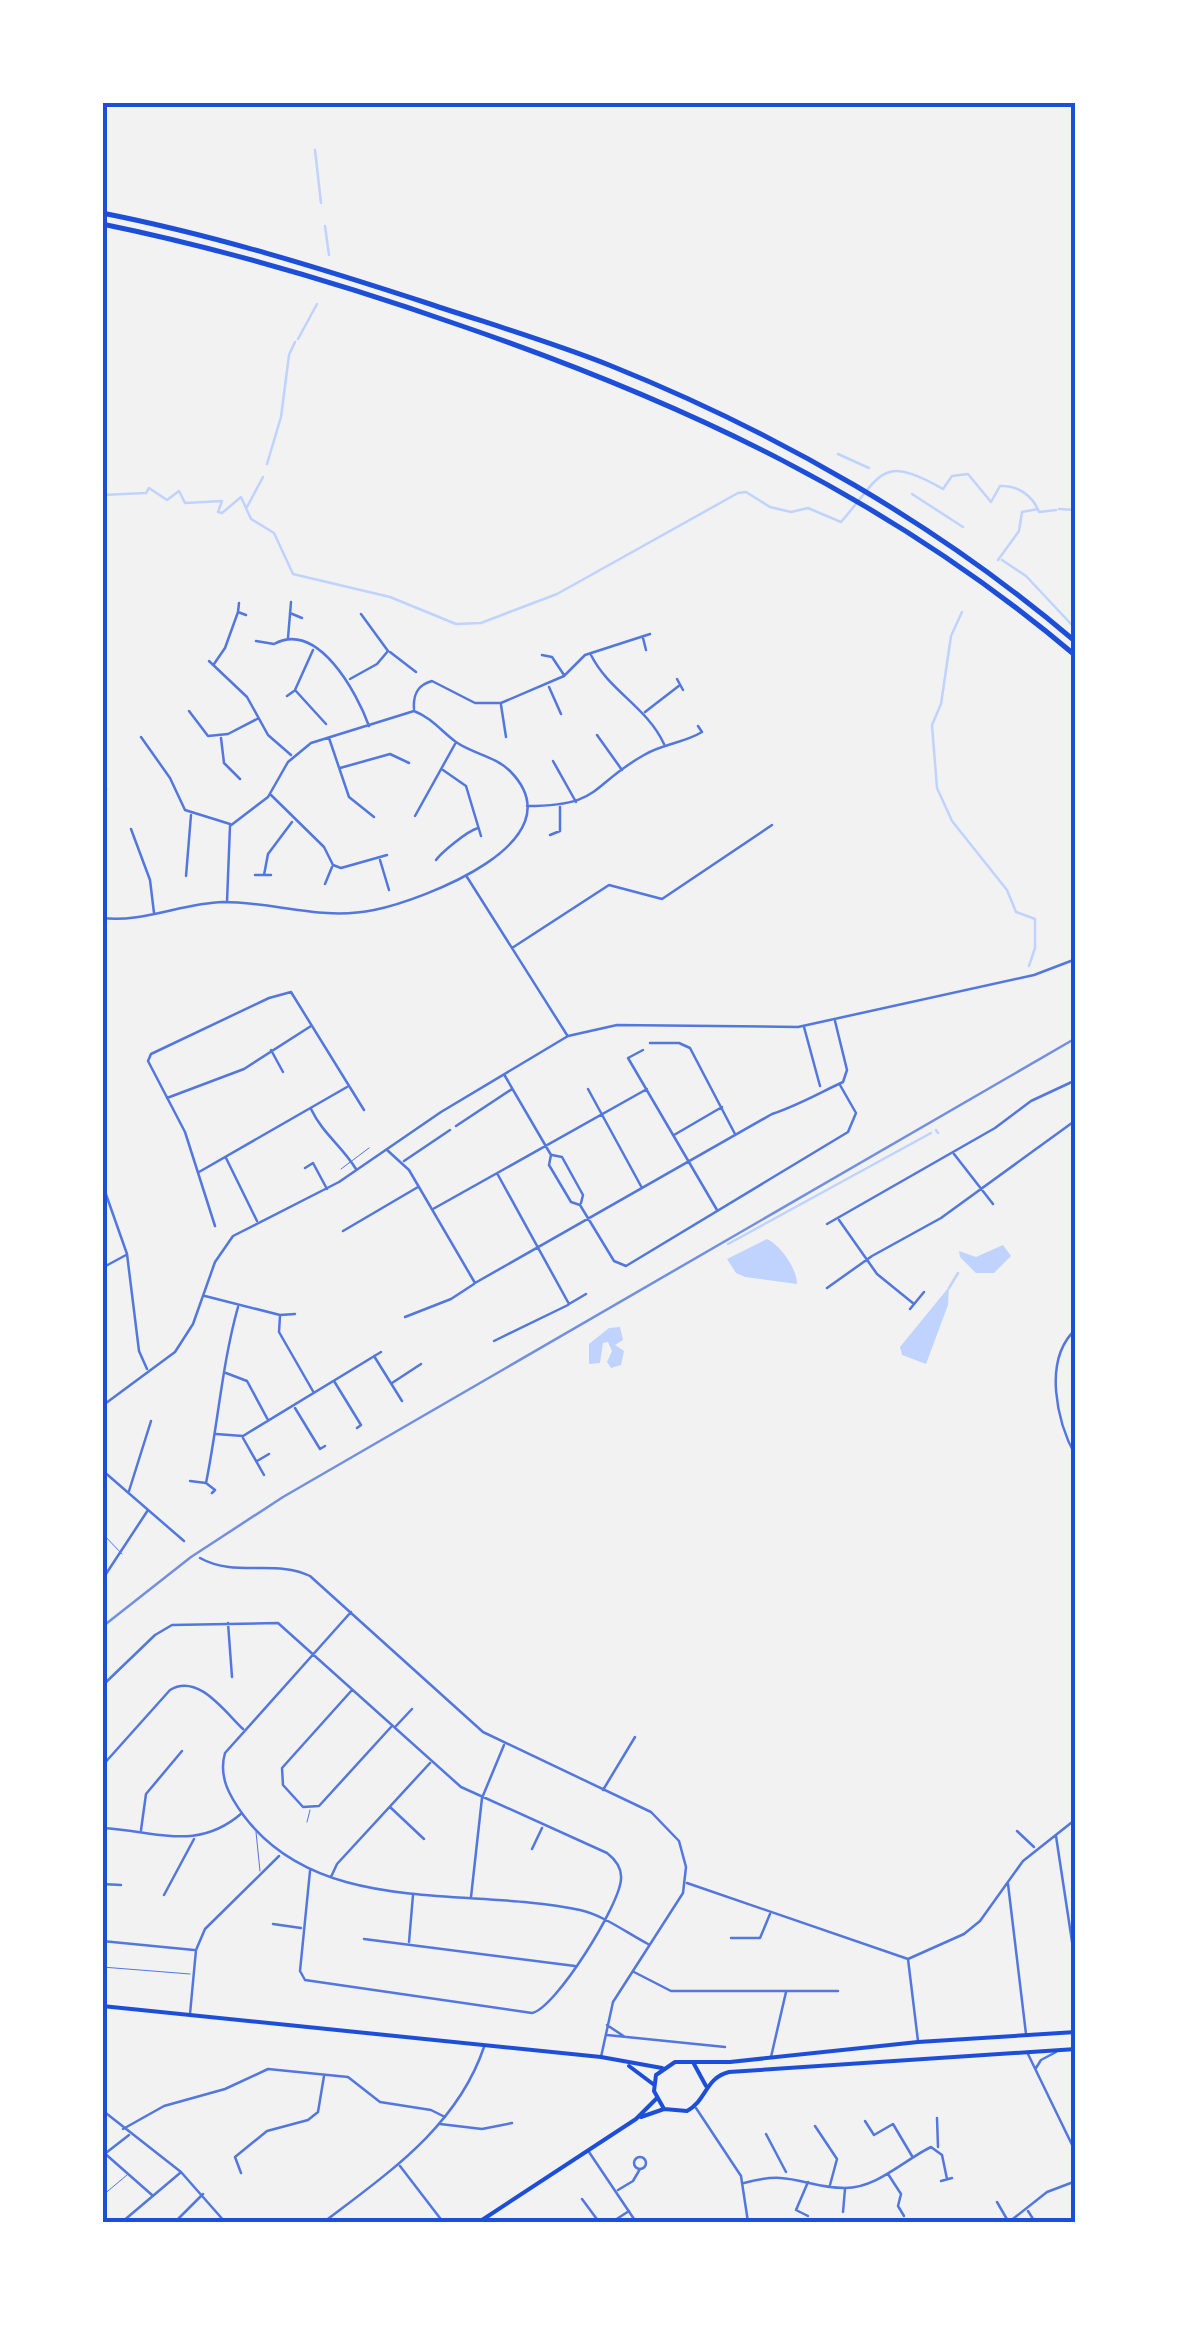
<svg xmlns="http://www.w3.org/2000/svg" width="1178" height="2325" font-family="'Golos Text',sans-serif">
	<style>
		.water { fill: #bfd3fe }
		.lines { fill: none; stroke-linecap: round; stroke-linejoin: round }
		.stream { stroke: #bfd3fe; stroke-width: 2.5 }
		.service { stroke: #5277de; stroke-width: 1 }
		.pedestrian { stroke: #5277de; stroke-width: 1 }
		.minor { stroke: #5277de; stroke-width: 2.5 }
		.tertiary { stroke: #5277de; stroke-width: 2.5 }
		.secondary { stroke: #1d4ed8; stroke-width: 4 }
		.trunk { stroke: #1d4ed8; stroke-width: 5 }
		.rail { stroke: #7290e2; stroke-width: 2.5 }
		.neatline { fill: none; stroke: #1d4ed8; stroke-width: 4 }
	</style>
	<rect width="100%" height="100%" fill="#f2f2f2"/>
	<path class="water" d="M767,1239c13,6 30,29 30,45l-52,-7 -9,-4 -9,-14z
		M1003,1245l8,11 -17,17h-18l-16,-16 -1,-6 17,6z
		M949,1287l-1,18 -22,59 -24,-9 -2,-8z
		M620,1327l3,13 -8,5 9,6 -3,14 -10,3 -4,-6 5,-11 -4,-9 -5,1 -3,20 -11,1v-20l20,-16z"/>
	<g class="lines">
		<path class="stream" d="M315,150l6,53
			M325,226l4,29
			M298,339l19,-35
			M838,454l31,14
			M267,464l14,-47 8,-62 6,-13
			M912,494l51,33
			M102,495l44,-2 3,-5 18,12 12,-9 6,12 37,-2 -4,11 4,1 19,-16 10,22 23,14 19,41 97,23 66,27 25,-1 76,-29 181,-101 8,-1 24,15 21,5 17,-4 33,14c41,-47 39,-69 102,-33l9,-13 16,-2 23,28 9,-16c18,-1 33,10 39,26l17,-2
			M247,507l16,-30
			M1059,509l17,1
			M998,560l21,-29 3,-19 16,-3
			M1002,560l24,16 45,48
			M962,612l-11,24 -10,68 -9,21 5,63 15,33 55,69 9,22 19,7v29l-6,18
			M936,1130l2,3
			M728,1244l203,-111
			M949,1288l9,-15"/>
		<path class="service" d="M341,1169l28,-21
			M102,1533l20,21
			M256,1832l4,39
			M102,1967l88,7
			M102,2196l25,-21"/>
		<path class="pedestrian" d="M307,1822l3,-12"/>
		<path class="minor" d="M239,603l-1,9 8,3
			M290,613l12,5
			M288,638l3,-36
			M643,638l3,12
			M256,641l18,3c44,-24 83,49 95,82
			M313,650l-18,40 31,34
			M390,652l26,20
			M542,655l10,2 12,18
			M591,655c18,36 56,52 73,89
			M209,661l38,36 21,38 23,20
			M214,664l11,-16 13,-36
			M350,679l27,-15 11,-13 -27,-37
			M677,679l6,11
			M549,687l12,27
			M287,696l7,-5
			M501,705l5,32
			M414,709c-1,-14 3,-24 18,-28l43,22h26l63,-27 21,-21 65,-21
			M189,711l19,25 20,-2 29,-15
			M645,712l35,-27
			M597,735l25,35
			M141,737l29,41 15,32 45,14
			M221,738l3,25 16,16
			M329,738l20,59 25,20
			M553,761l23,41
			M340,768l50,-14 19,9
			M443,770l23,16 15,50
			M102,780l4,9
			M271,795l53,52 9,18 8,3 46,-13
			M527,806c75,0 62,-20 117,-51 18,-11 40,-12 58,-23l-4,-6
			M415,816l40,-72
			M131,829l19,51 4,33
			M550,835l10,-4v-24
			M380,860l9,30
			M436,860c5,-7 31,-29 42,-32
			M255,875h16
			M264,875l4,-21 24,-32
			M186,876l5,-61
			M467,877l100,158
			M325,884l7,-17
			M102,918c41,5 80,-15 121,-16 52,0 98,19 151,8 48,-10 206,-68 136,-139 -15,-15 -37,-17 -54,-29 -15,-11 -24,-24 -42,-31l-103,32 -23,19 -20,35 -38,29 -3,76
			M512,948l97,-63 53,14 110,-74
			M804,1027l16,59
			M650,1043h29l11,5 45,86
			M271,1050l12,22
			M643,1050l-15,8 89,152
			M505,1076l46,79 -2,10 22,37 9,3 34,56 12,5 222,-134 8,-19 -16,-28
			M588,1089l54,99
			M167,1098l77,-29 67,-43
			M311,1109c12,25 31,37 45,60
			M456,1126l56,-37
			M674,1135l48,-28
			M387,1150l22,20 66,113 297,-169c27,-9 47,-21 71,-32l4,-12 -12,-49
			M954,1154l39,50
			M552,1155l10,2 21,38 -2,8
			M226,1158l31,63
			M404,1161l46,-31
			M305,1168l8,-5 14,26
			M199,1172l148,-85
			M498,1175l71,129 17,-10
			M102,1183l25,71 12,97 8,18
			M433,1209l214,-120
			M839,1220l38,54 37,30
			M827,1224l168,-96 36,-27 45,-21
			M215,1226l-30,-94 -37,-71 3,-7 118,-56 22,-6 73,118
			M343,1231l75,-44
			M102,1268l24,-13
			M827,1288l45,-32 69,-38 135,-98
			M205,1296l75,19 15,-1
			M910,1309l14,-17
			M280,1316l-1,16 35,61
			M405,1317l46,-18 23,-15
			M1076,1329c-34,31 -19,93 0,128
			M494,1341l74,-36
			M374,1356l28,45
			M226,1373l21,8 21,39
			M334,1381l27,44 -4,3
			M392,1383l29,-19
			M295,1408l25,41 5,-3
			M216,1434l27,2 138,-84
			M243,1438l21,37
			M257,1461l12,-7
			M102,1470l82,71
			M190,1481l16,2 9,7 -3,3
			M206,1483c12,-59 16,-119 32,-176
			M129,1491l22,-70
			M200,1558c36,20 75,1 110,18l173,156 168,80 28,29 7,26 -3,26 -70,109 -12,55
			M102,1580l46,-70
			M351,1612l-126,141c-7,24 5,44 19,63 77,102 225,70 336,94 23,5 47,23 68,34
			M228,1623l4,54
			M102,1686l53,-51 17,-10 106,-2 183,164 146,66c9,7 15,15 14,26 -1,26 -66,130 -89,134l-227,-33 -5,-9 10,-100
			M352,1690l-70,78 1,17 20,22 16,-1 72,-79
			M396,1726l16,-17
			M102,1766l68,-76c28,-17 54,21 73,39
			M603,1790l32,-53
			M390,1807l34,32
			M102,1828c56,3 95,24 140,-15
			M141,1830l5,-36 36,-43
			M1017,1831l17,16
			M1056,1836l20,132
			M102,1841l2,-11
			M532,1849l10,-21
			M331,1877l6,-13 93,-101
			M687,1883l221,76 10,82
			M102,1884l19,1
			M1008,1884l18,150
			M164,1895l30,-56
			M471,1897l11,-99 22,-53
			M273,1924l28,4
			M731,1938h29l10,-24
			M364,1939l211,27
			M102,1941l92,9
			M409,1942l4,-47
			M908,1959l56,-25 16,-13 43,-60 53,-42
			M634,1972l37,19h167
			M190,2014l6,-64 9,-21 74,-73
			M607,2025l18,12
			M607,2035l118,12
			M1027,2052l49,101
			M771,2057l15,-65
			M1036,2068l5,-8 15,-8
			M696,2108l45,68 7,46
			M937,2118l1,29
			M865,2121l9,14 19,-11 19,32
			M440,2124l42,5 30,-6
			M815,2126l22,33 -7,26
			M123,2129l41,-23 61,-17 43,-20 80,8 32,25 51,8 14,7
			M766,2134l20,38
			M102,2151l50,44
			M589,2152l47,70
			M102,2156l27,-21
			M634 2163a6 6 0 1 1 12 0a6 6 0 1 1-12 0Z
			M400,2166l43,56
			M241,2173l-6,-16 32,-26 41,-11 10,-8 6,-36
			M888,2174l13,20 -3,12 6,10
			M941,2181l11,-3
			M744,2183c48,-14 60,5 101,5 32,0 59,-28 86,-41l11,8 5,24
			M618,2190l15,-9 7,-12
			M582,2199l17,23
			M997,2202l11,19
			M1028,2211l7,11
			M843,2212l2,-23
			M808,2216l-12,-6 12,-28
			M122,2222l58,-49
			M175,2222l28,-28
			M324,2222c64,-49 133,-95 160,-175
			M612,2222l17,-11
			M1009,2222l38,-30 29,-11"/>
		<path class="tertiary" d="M102,1406l73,-54 18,-28 22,-62 18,-26 106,-54 102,-70 127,-76 49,-11 181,2 236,-52 42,-16
			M102,2110l79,62 44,50"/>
		<path class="secondary" d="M102,2006l499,51 61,11
			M1076,2032l-158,10 -188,20h-55l-19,13 -2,16 10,18 23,2c20,-11 18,-33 42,-39l347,-23
			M694,2064l12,22
			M629,2066l24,18
			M641,2117l23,-8
			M479,2222l157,-103 21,-21"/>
		<path class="trunk" d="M102,213c112,22 221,56 328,91 60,20 121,38 179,61 167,67 330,160 467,277
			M102,224c122,25 240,60 357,101 227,78 432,174 617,331"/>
		<path class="rail" d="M102,1627l89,-70 92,-60 793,-459"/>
	</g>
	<rect width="1178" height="2325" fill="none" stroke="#ffffff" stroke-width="210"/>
	<rect x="105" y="105" width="968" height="2115" class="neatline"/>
</svg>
